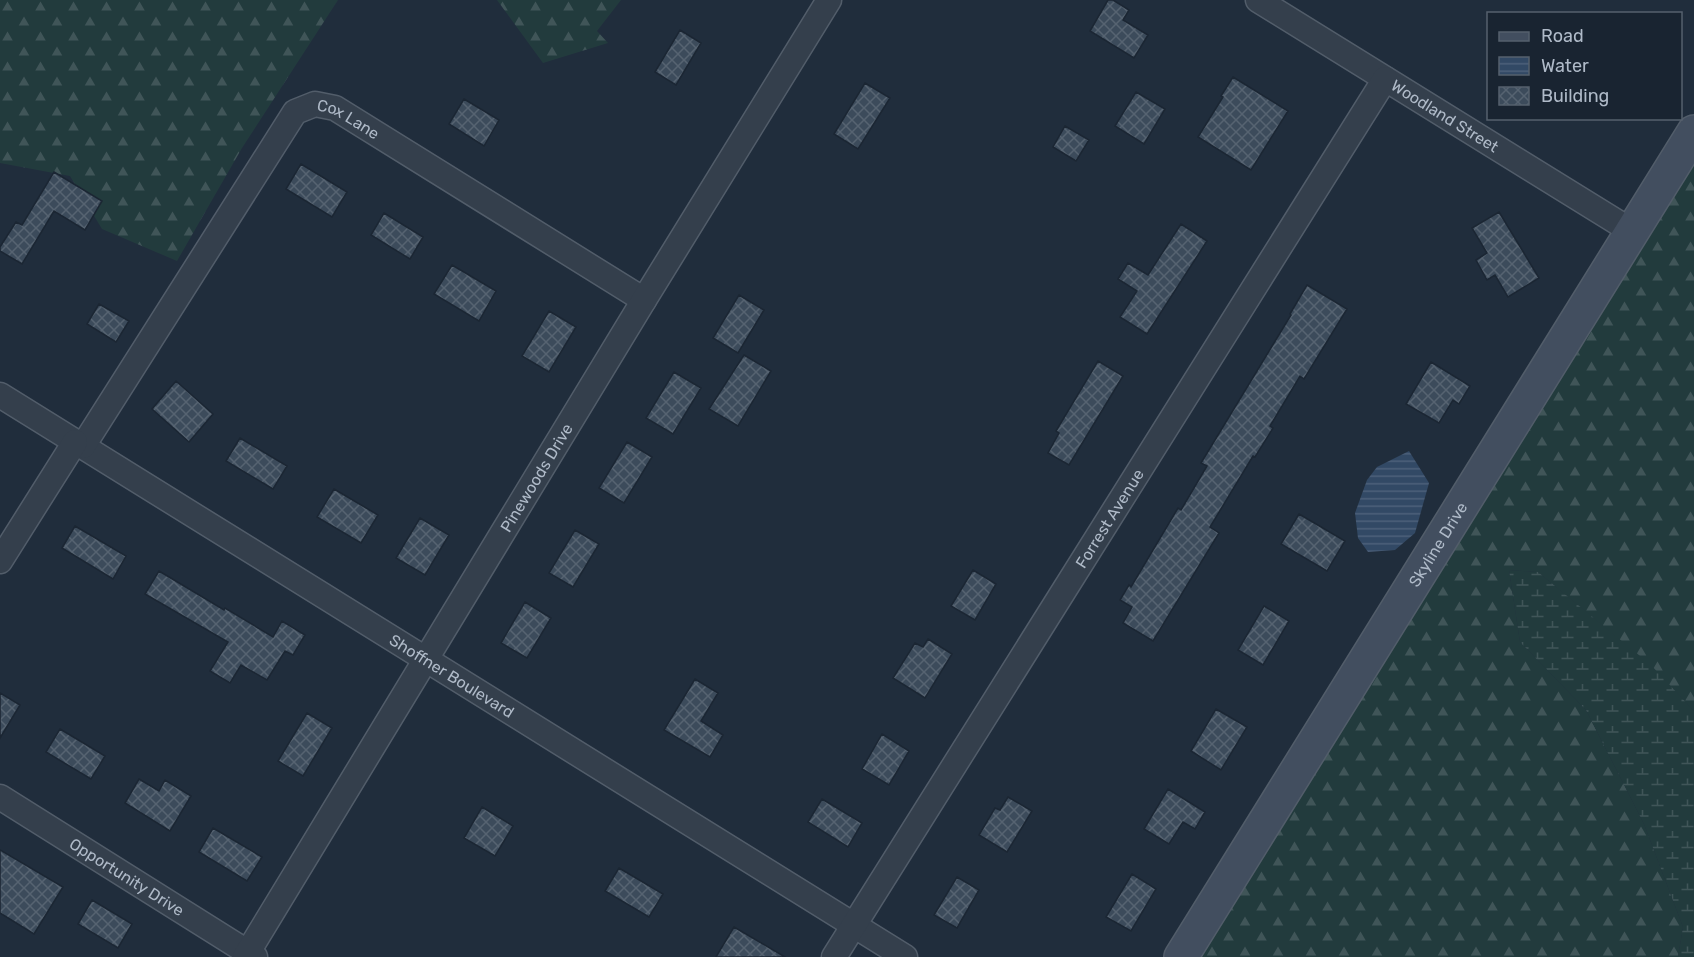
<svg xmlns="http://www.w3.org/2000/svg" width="1694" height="957" font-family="Rubik,sans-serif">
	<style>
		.forest { fill: url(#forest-firs) }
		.wetland { fill: url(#wetland-marsh) }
		.water { fill: url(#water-rules) }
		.building { fill: url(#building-cross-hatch); stroke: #1b2633; stroke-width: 1.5 }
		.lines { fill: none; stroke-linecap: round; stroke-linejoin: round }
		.street-casing { stroke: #525d6a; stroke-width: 27 }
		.secondary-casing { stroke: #525d6a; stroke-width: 36 }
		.street { stroke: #343f4c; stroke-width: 24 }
		.secondary { stroke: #424e5f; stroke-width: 33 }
		.labels { text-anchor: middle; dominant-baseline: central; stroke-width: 4.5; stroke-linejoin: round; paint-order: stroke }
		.street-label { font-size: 16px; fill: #afbac8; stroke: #192431 }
	</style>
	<defs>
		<pattern id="forest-firs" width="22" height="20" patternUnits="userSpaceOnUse" patternTransform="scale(1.5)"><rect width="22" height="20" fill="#223b3d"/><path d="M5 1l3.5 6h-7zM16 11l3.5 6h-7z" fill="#405558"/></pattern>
		<pattern id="wetland-marsh" width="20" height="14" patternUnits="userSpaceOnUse" patternTransform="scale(1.5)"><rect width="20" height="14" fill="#223b3d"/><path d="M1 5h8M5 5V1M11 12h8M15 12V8" fill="none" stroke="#405558"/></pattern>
		<pattern id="water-rules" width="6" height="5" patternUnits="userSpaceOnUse" patternTransform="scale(1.5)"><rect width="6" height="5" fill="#324965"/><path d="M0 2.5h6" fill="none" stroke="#4d617a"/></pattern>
		<pattern id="building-cross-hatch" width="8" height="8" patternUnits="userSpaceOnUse" patternTransform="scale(1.5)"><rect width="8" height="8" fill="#3c4b5b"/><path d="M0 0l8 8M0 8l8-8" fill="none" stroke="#566371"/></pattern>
	</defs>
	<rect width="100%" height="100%" fill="#202d3c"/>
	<path class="forest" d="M0,0h338l-96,148 -65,113 -75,-32 -32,-53 -70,-13z
		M497,0h124l-24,31 11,12 -65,20z
		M1694,154v557l-44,-46 -112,-93 -29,-2 11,72 66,68 58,114 39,103 -5,30h-477l214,-354z"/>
	<path class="wetland" d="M1509,570l29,2 113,93 43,46v246h-16l5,-30 -39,-103 -58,-114 -66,-68z"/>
	<path class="water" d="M1409,451l20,32 -14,50 -20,17 -27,2 -10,-14 -3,-25 12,-33 10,-13z"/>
	<path class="building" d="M1108,0h5l16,10 -6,10 25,15 -14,23 -44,-27z
		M680,30l21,13 -25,42 -21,-13z
		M1233,77l55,34 -37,59 -53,-33 25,-40 -2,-1z
		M865,83l25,15 -32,51 -24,-15z
		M1136,92l29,17 -21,35 -29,-18z
		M464,99l35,21 -15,26 -35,-22z
		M1065,126l24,14 -13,21 -23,-14z
		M301,164l46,28 -15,25 -46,-28z
		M54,172l48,29 -17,29 -31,-19 -32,53 -22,-13v-4l16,-25 6,3z
		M1499,212l40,66 -31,19 -13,-22 -8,5 -11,-20 11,-7 -15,-25z
		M384,213l39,24 -13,22 -39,-24z
		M1181,224l26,17 -60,93 -27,-17 17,-26 -19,-12 10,-16 20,12z
		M452,265l44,26 -17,30 -45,-27z
		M1307,285l40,24 -43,70 -4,-3 -30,50 3,2 -18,29 -2,-1 -43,71 9,6 -66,108 -30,-18 9,-16 -12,-7 9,-15 2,2 47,-79 3,2 26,-44 -6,-3 90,-148 -1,-1z
		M739,295l25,15 -26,43 -25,-15z
		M99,304l30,17 -13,21 -29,-18z
		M549,311l27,16 -27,45 -27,-16z
		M744,355l27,16 -33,55 -29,-17z
		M1098,361l25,15 -54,89 -21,-12 11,-20 -3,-2z
		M1431,362l39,24 -11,18 -6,-4 -14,23 -33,-19z
		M674,372l27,16 -28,46 -27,-16z
		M176,381l37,33 -24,28 -37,-33z
		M240,438l47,28 -14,23 -47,-28z
		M627,442l25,15 -28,46 -25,-15z
		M334,489l44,26 -17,28 -44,-26z
		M1299,514l46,27 -18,30 -46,-27z
		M420,518l29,17 -24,40 -29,-17z
		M75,526l51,30 -13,23 -51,-31z
		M575,530l24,14 -26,43 -24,-14z
		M973,570l23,14 -21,36 -24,-14z
		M159,571l65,39 1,-2 48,29 9,-16 23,14 -12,20 -8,-4 -18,29 -26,-15 -11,18 -20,-12 18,-29 -83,-48z
		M525,602l26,16 -24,40 -26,-15z
		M1264,606l25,15 -26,44 -25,-15z
		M928,639l24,15 -27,44 -32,-20 22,-35 8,4z
		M695,679l23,14 -17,28 22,14 -13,22 -46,-27z
		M0,693l20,12 -20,33z
		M1216,709l31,18 -26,43 -30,-19z
		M307,713l25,15 -29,48 -25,-15z
		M60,729l45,27 -14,23 -45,-27z
		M882,734l27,17 -20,34 -27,-16z
		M139,779l20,12 6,-11 26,16 -21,35 -45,-28z
		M1168,789l37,23 -10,17 -12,-7 -14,22 -25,-15z
		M1008,797l24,14 -25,41 -28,-17 16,-27 5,2z
		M822,799l40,24 -14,24 -40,-25z
		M482,807l31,19 -18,30 -31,-18z
		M213,828l49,29 -15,24 -48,-29z
		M0,850l63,37 -29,47 -34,-21z
		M619,868l44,26 -14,23 -44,-26z
		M1132,874l24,15 -25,42 -25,-14z
		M957,877l22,13 -22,38 -23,-13z
		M92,900l40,24 -14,24 -40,-24z
		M734,927l51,30h-69z"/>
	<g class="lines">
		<defs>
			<g id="street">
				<path id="s1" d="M1258,0l375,232"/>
				<path id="s2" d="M0,395l905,562"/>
				<path id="s3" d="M83,446l212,-334 20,-8 20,4 309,192"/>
				<path d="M0,561l75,-119"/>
				<path id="s4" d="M0,797l255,160"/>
				<path id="s5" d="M245,957l399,-657 185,-300"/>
				<path id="s6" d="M834,957l551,-878"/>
			</g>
			<g id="secondary">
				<path id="s7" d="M1181,957l513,-825"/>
			</g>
		</defs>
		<use href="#street" class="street-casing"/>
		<use href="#secondary" class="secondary-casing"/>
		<use href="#street" class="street"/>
		<use href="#secondary" class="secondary"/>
	</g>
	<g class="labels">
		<g class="street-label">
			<text stroke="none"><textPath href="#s1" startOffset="220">Woodland Street</textPath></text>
			<text stroke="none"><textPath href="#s3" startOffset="454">Cox Lane</textPath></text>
			<text stroke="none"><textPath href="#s5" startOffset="561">Pinewoods Drive</textPath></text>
			<text stroke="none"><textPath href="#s6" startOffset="518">Forrest Avenue</textPath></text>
			<text stroke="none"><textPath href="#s7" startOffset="486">Skyline Drive</textPath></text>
			<text stroke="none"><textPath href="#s2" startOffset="532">Shoffner Boulevard</textPath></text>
			<text stroke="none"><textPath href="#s4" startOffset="150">Opportunity Drive</textPath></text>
		</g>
	</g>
	<rect x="1487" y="12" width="195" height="108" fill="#192431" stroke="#55606d" stroke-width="1.5"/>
	<rect x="1499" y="32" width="30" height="9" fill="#424e5f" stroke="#55606d" stroke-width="1.5"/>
	<text x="1541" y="42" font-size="18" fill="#afbac8">Road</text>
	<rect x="1499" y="57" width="30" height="18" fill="url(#water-rules)" stroke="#55606d" stroke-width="1.5"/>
	<text x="1541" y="72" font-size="18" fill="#afbac8">Water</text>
	<rect x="1499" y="87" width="30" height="18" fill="url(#building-cross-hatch)" stroke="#55606d" stroke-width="1.5"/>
	<text x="1541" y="102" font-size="18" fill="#afbac8">Building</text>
</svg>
